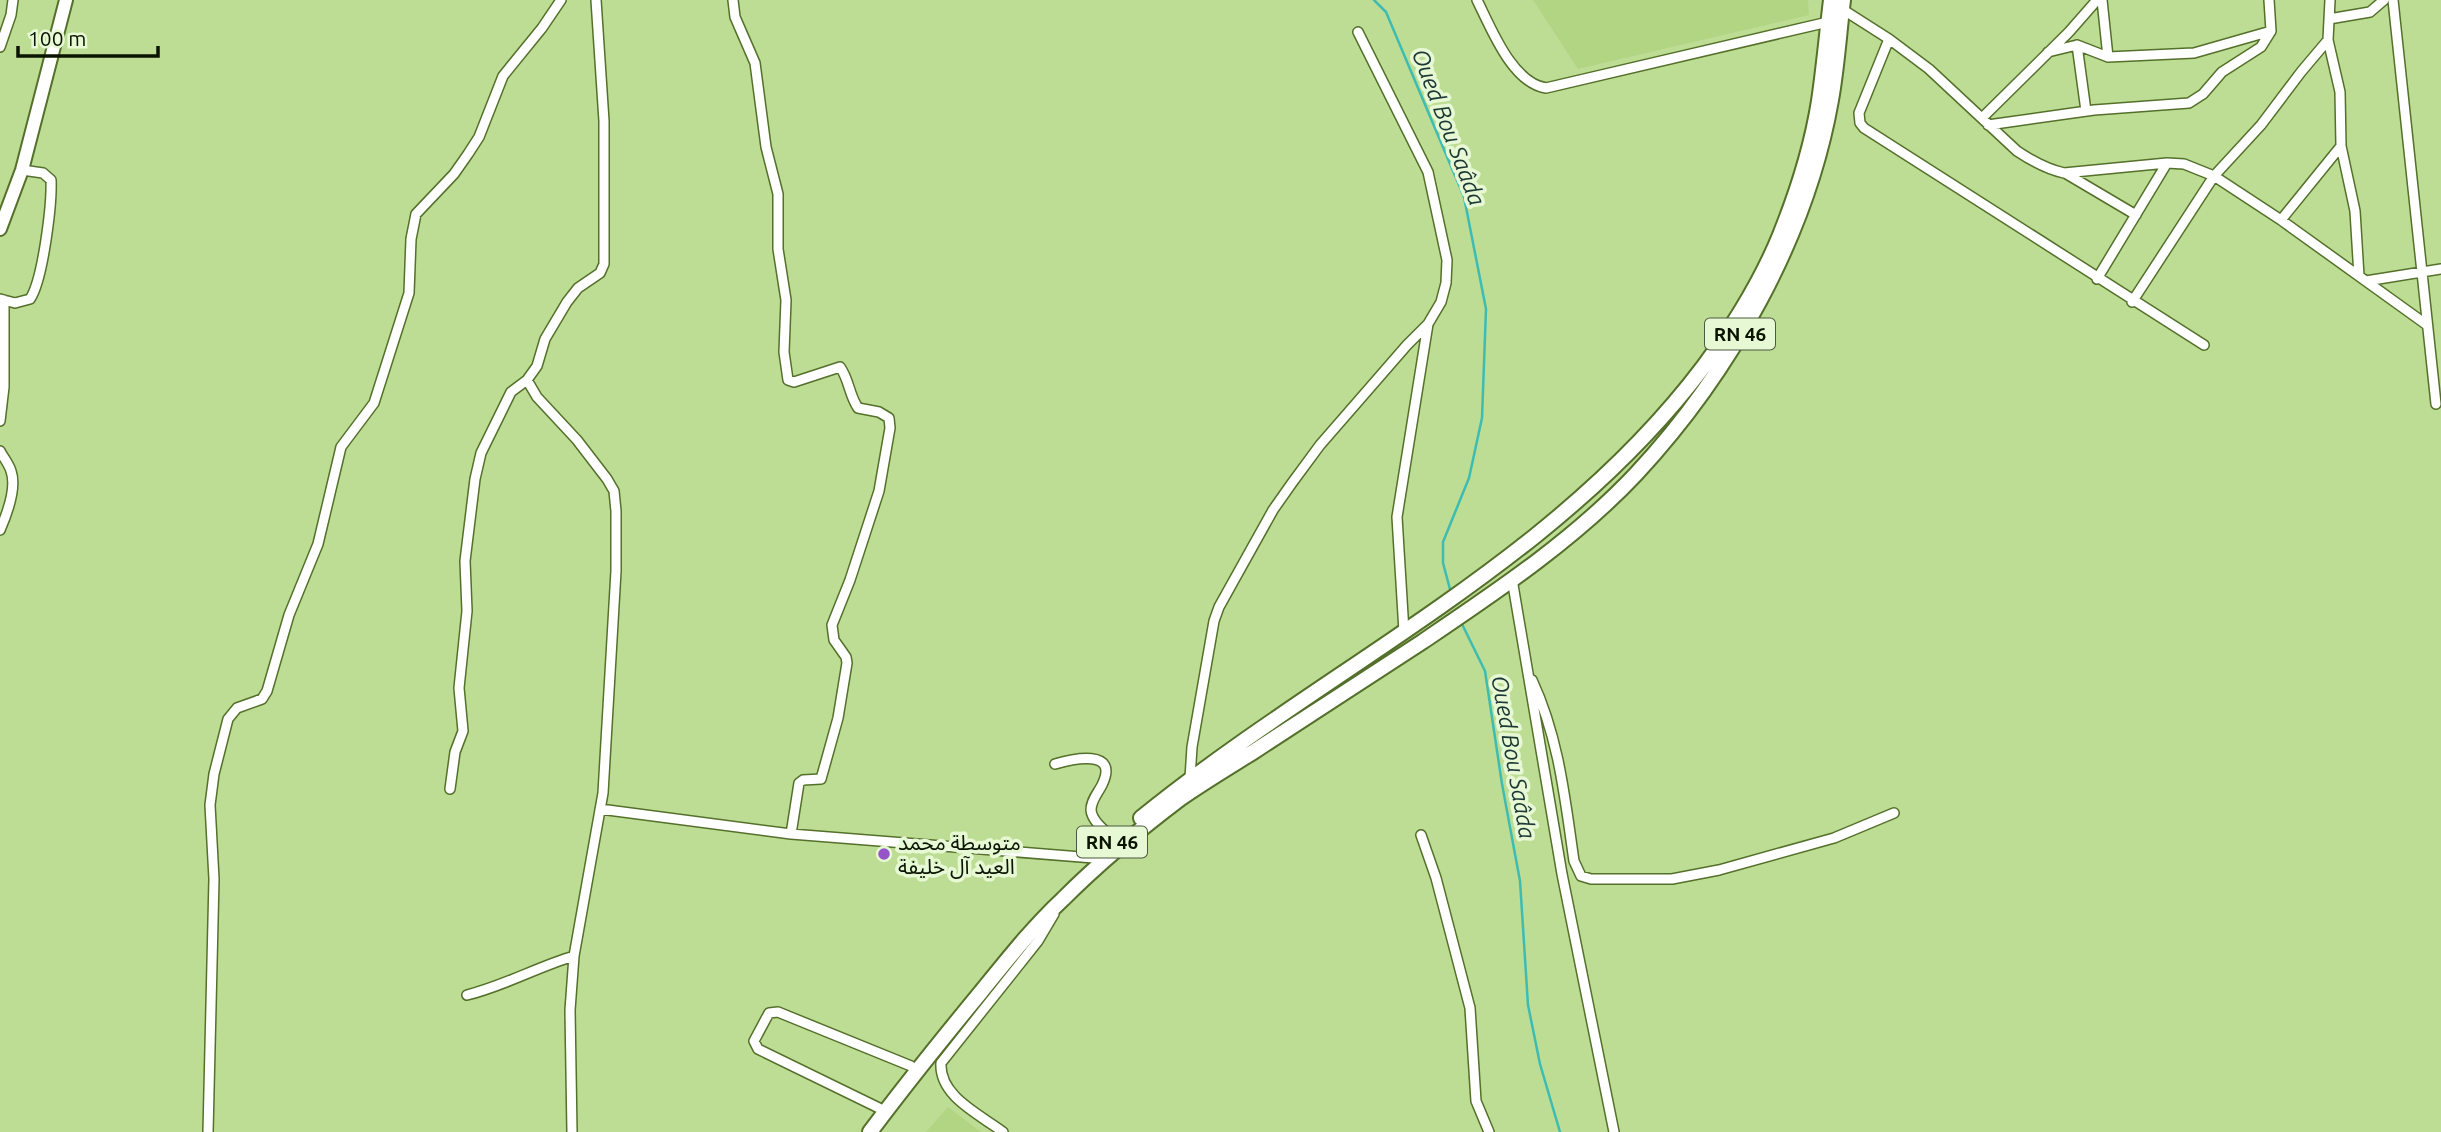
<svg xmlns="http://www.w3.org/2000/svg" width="2441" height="1132" font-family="Ubuntu,'Noto Sans Arabic',sans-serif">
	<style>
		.built { fill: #b2d584 }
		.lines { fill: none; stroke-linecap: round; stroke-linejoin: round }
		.stream { stroke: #3ebcb2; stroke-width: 2.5 }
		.street-casing { stroke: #54702a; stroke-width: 12 }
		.secondary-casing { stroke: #54702a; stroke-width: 16 }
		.primary-casing { stroke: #54702a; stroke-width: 18 }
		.street { stroke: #fff; stroke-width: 9 }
		.secondary { stroke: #fff; stroke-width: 12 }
		.primary { stroke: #fff; stroke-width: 14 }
		.poi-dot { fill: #9654c9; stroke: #e7f8d4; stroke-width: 2.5 }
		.labels { text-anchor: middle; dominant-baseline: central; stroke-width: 7; stroke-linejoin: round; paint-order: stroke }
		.shield { fill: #e7f8d4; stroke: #4c5840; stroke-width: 2 }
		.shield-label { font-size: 19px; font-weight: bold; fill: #0a1400 }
		.poi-label { font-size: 21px; fill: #0a1400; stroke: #e7f8d4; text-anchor: start }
		.water-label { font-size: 23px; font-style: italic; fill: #1c3734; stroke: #e7f8d4 }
	</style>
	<rect width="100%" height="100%" fill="#bddd94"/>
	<path class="built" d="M1533,0h275l1,15 -231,54z
		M948,1107l33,25h-55z"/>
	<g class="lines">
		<path class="stream" d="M1374,0l12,12 78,185 22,112 -4,109 -13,60 -26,64v21l8,30
			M1461,622l24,49 17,113 18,97 8,124 12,59 20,68"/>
		<defs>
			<path id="street" d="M733,0l2,17 20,46 11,84 12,47v55l8,51 -2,52 4,28 6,2 46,-15c9,12 9,28 18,41l21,4 10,6 1,10 -11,63 -29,89 -18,45 2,15 12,17 1,6 -9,55 -17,61 -18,1 -4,3 -8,51
				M1477,0c14,28 35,83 69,88l282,-66
				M2102,0l6,57
				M2330,0l-2,40 12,52 1,54 14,65 4,65
				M2393,0l43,404
				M1842,9l47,30 40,30 88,82c15,10 29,18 47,22l103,-10 17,1 30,12 67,44 146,105
				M2329,19l41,-7 14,-12
				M1889,39l-30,74 1,10 4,5 340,217
				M2077,45l9,66
				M0,47l11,-32 2,-15
				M2048,52l29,-7 31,12 86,-4 77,-22
				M1982,118l87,-86 28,-32
				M1988,125l106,-15 95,-7 14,-9 19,-22 39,-25 10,-16 -2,-31
				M2065,173l71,42
				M2281,220l60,-74
				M2097,279l70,-116
				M2366,281l75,-12
				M0,299l15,4 15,-4c13,-19 22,-95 21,-119l-8,-7 -21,-3
				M2132,302l82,-126 47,-51 40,-53 27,-32
				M0,421l4,-34v-87
				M0,451c3,6 9,13 11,20 6,17 -4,43 -11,59
				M1512,579l50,295 52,258
				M1404,632l-7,-115 31,-193
				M1532,680c27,58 33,119 42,181l7,15 10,3h81l47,-9 115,-32 60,-25
				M1055,764c17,-5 65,-16 47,21 -4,8 -11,15 -11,25 1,12 16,22 24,30
				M1190,778l2,-31 22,-126 5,-14 54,-97 19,-27 28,-38 87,-100 21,-21 13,-22 5,-19 1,-23 -19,-88 -70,-140
				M450,789l5,-37 8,-21 -4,-43 8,-77 -2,-50 10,-82 6,-26 30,-61 16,-12 10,-14 8,-27 22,-37 11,-14 22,-15 4,-9v-143l-8,-121
				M600,809l191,25 315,25
				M1421,835l15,43 34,130 6,93 13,31
				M467,995c37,-9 70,-28 107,-39l29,-163 13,-222v-60l-2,-20 -7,-12 -30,-39 -40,-43 -10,-17
				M879,1108l-121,-59 -4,-8 15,-28 9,-1 133,54
				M208,1132l6,-253 -4,-74 4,-31 14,-55 9,-11 25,-9 5,-8 22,-76 29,-71 23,-97 33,-44 35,-110 2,-54 5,-25 38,-40 14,-20 11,-17 24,-61 39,-48 19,-28
				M572,1132l-2,-122 4,-54
				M1003,1132c-24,-18 -64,-36 -62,-69l97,-122 16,-27"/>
			<path id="secondary" d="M0,229l22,-59 44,-170"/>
			<path id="primary" d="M1141,818c187,-152 415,-255 563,-452 30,-41 57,-84 76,-131 17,-42 32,-90 39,-134 5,-34 8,-68 12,-101
				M870,1132c36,-48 73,-94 111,-140 26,-32 52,-65 82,-93 36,-36 77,-70 118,-101 23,-16 48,-31 72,-46 56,-37 113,-73 169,-110 74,-50 152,-102 214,-168 94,-101 171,-237 195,-374 6,-33 8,-67 12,-100"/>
		</defs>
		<use href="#street" class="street-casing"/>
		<use href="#secondary" class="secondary-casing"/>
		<use href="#primary" class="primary-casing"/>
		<use href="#street" class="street"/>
		<use href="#secondary" class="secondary"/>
		<use href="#primary" class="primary"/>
	</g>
	<circle class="poi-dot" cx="884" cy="854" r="7"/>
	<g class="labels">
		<g class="shield">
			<rect x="1705" y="318.5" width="70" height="31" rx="5"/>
			<rect x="1077" y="826.5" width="70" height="31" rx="5"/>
		</g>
		<g class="shield-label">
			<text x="1740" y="334">RN 46</text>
			<text x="1112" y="842">RN 46</text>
		</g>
		<g class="poi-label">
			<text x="898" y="842">متوسطة محمد<tspan x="898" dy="24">العيد آل خليفة</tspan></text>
		</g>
		<g class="water-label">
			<text transform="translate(1449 127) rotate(69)">Oued Bou Saâda</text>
			<text transform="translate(1514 757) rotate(80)">Oued Bou Saâda</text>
		</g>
	</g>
	<path d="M18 46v10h140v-10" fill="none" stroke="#0a1400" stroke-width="3.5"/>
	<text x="28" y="46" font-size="21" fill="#0a1400" stroke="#e7f8d4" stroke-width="5" paint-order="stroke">100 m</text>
</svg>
